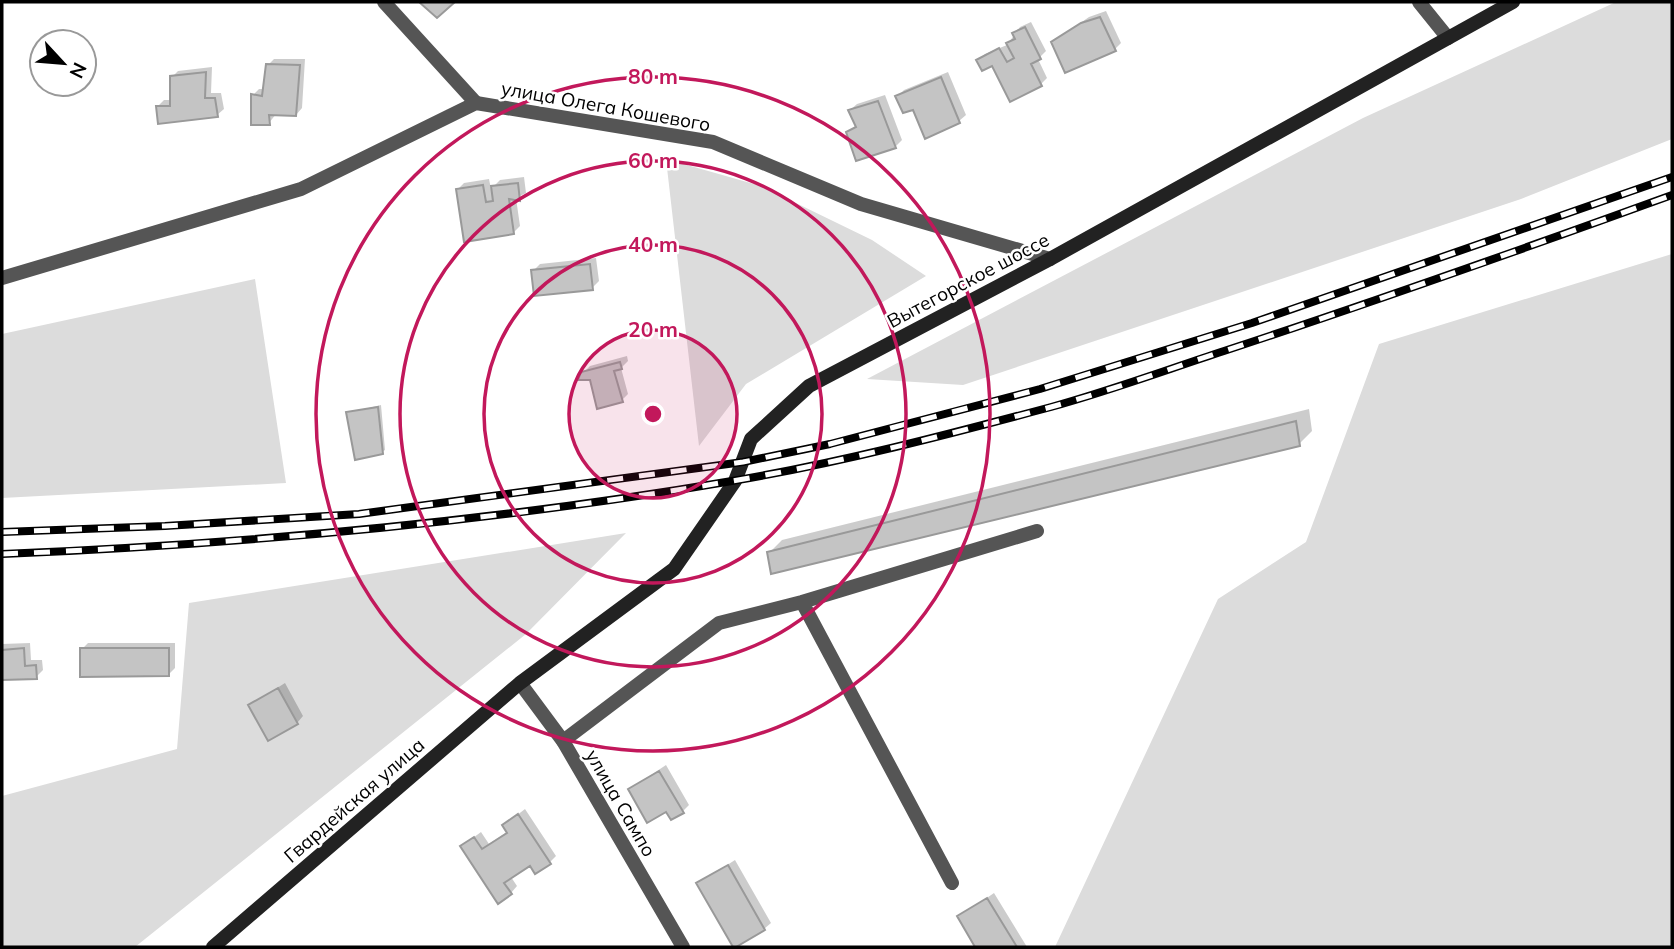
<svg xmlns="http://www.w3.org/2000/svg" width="1674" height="949" font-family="Mulish,sans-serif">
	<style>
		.green { fill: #dcdcdc }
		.shadow { fill: #0003 }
		.building { fill: #c4c4c4; stroke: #999; stroke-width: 2 }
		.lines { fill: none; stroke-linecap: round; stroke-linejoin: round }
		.lane { stroke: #555; stroke-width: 14 }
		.street { stroke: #555; stroke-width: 14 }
		.secondary { stroke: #222; stroke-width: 14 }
		.rail-casing { stroke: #000; stroke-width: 8 }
		.rail { stroke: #fff; stroke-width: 5; stroke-dasharray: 16; stroke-linecap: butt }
		.ring { fill: none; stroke: #c2185b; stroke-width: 3.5 }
		.labels { text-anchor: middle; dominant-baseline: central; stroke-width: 5; stroke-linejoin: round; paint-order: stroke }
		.street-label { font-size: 19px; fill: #000; stroke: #fff }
		.centre { fill: #c2185b; stroke: #fff; stroke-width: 3.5 }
		.ring-label { font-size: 21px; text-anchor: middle; font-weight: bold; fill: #c2185b; stroke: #fff; stroke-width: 5; stroke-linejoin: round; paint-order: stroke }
	</style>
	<rect width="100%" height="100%" fill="#fff"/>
	<path class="green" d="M1616,2h56v137l-151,60 -558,186 -96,-6 496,-261z
		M666,159l95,27 111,54 54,36 -180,108 -47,62z
		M1672,254v693h-617l163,-348 88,-57 73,-198z
		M255,279l31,204 -284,15v-164z
		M626,533l-100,101 -391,313h-133v-151l175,-47 12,-146z"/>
	<path class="shadow" d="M1106,11l15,32 -6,6 -62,-7 36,-25z
		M1031,22l15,29 -8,8 9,19 -6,6 -63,-24 7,-6 22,-9 13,-18z
		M274,59h31l-3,49 -6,7 -20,-1 -7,9 -16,-28 6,-6h6l3,-24z
		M212,67l-1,26h10l3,16 -7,6 -60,-8 7,-7h8v-23l6,-6z
		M948,72l18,43 -7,6 -45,-13 -17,-11 7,-7z
		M885,95l17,45 -7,7 -47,-15 9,-7 -7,-15 7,-6z
		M524,177l2,16 -10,5 4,28 -6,6 -56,-43 6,-6 25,-4 2,10 9,-9z
		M596,258l3,23 -7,7 -59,-17 7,-7z
		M627,356l1,5 -7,7 7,26 -6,6 -39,-27 7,-7z
		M381,405l4,45 -3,2 -34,-39z
		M1309,409l3,22 -13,13 -530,109 13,-13z
		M30,643l1,17h11l1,10 -7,7 -34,2v-35z
		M88,643h87v25l-7,7 -86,-26z
		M285,683l18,33 -6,7 -47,-18z
		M666,765l23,40 -7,7 -15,-3 -37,-20z
		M525,809l31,47 -6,6 -19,2 -20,13 6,9 -6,7 -49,-47 19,-14 8,12 19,-13 -4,-6z
		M735,860l36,63 -7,6 -65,-46z
		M994,893l33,54h-50l-18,-30z"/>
	<path class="building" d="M419,2h36l-18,16z
		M1100,17l16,34 -51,22 -14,-31 30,-19z
		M1025,27l16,32 -10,5 11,22 -32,16 -18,-36 -10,5 -6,-11 23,-12 8,14 7,-4 -8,-15 9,-4 -3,-6z
		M266,64l34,1 -4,51 -27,-1 1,10h-19v-31l11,2z
		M206,72l-1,26h10l3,19 -60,7 -2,-18h14v-30z
		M941,77l19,46 -35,16 -12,-29 -10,3 -8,-17z
		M878,101l18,47 -40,13 -10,-29 10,-5 -8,-17z
		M518,183l2,18 -11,-2 5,35 -50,8 -8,-53 27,-4 3,17 7,-1 -2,-15z
		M590,264l3,26 -59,6 -3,-26z
		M620,362l2,7 -8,2 9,31 -26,7 -7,-29h-12l3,-8z
		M378,407l5,47 -28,6 -9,-48z
		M1296,421l4,25 -529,128 -4,-22z
		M24,648l1,18 11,-1 1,14 -35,1v-30z
		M80,648h89v28l-89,1z
		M278,688l20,36 -30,17 -20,-36z
		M659,771l25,42 -13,7 -5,-8 -19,11 -19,-34z
		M518,814l33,50 -16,10 -5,-8 -26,17 8,11 -14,10 -38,-58 14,-9 8,12 25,-16 -5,-8z
		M728,865l37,65 -29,17h-3l-37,-64z
		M987,898l30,49h-42l-18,-31z"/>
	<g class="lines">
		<path class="lane" d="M384,2l92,101
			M1419,2l29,36
			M802,602l150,281
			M563,741l156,-118 83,-21 235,-71"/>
		<path class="street" d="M2,278l299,-89 175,-86 237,39 148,62 189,55
			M520,683l43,58 120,206"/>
		<path class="secondary" d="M213,947l307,-264 154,-114 61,-88 16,-42 58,-53 241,-127 463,-257"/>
		<defs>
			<path id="rail" d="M2,532l163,-6 194,-12 384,-52 87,-18 210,-55 212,-66 420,-146
				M2,554c245,-10 488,-32 730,-73 107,-18 214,-46 319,-74 58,-16 115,-37 173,-56 150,-49 299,-102 448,-156"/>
		</defs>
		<use href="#rail" class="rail-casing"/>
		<use href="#rail" class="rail"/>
	</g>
	<circle cx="653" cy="414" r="84" fill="#c2185b" fill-opacity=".12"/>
	<g class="ring">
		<circle cx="653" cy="414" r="84"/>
		<circle cx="653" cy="414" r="169"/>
		<circle cx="653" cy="414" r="253"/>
		<circle cx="653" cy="414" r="337"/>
	</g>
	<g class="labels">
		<g class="street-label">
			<text transform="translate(606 106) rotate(10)">улица Олега Кошевого</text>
			<text transform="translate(968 280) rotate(-28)">Вытегорское шоссе</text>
			<text transform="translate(354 800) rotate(-41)">Гвардейская улица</text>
			<text transform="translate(621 803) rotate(60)">улица Сампо</text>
		</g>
	</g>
	<circle cx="653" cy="414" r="10" class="centre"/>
	<g class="ring-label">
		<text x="653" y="84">80 m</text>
		<text x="653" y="168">60 m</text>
		<text x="653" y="252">40 m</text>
		<text x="653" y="337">20 m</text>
	</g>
	<rect width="1674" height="949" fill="none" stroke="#000000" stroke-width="7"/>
	<g transform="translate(63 63) rotate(116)"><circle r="33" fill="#ffffff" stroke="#999999" stroke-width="2"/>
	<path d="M0-5L12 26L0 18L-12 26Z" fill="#000000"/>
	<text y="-10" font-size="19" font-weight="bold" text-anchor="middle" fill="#000000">N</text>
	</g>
</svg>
